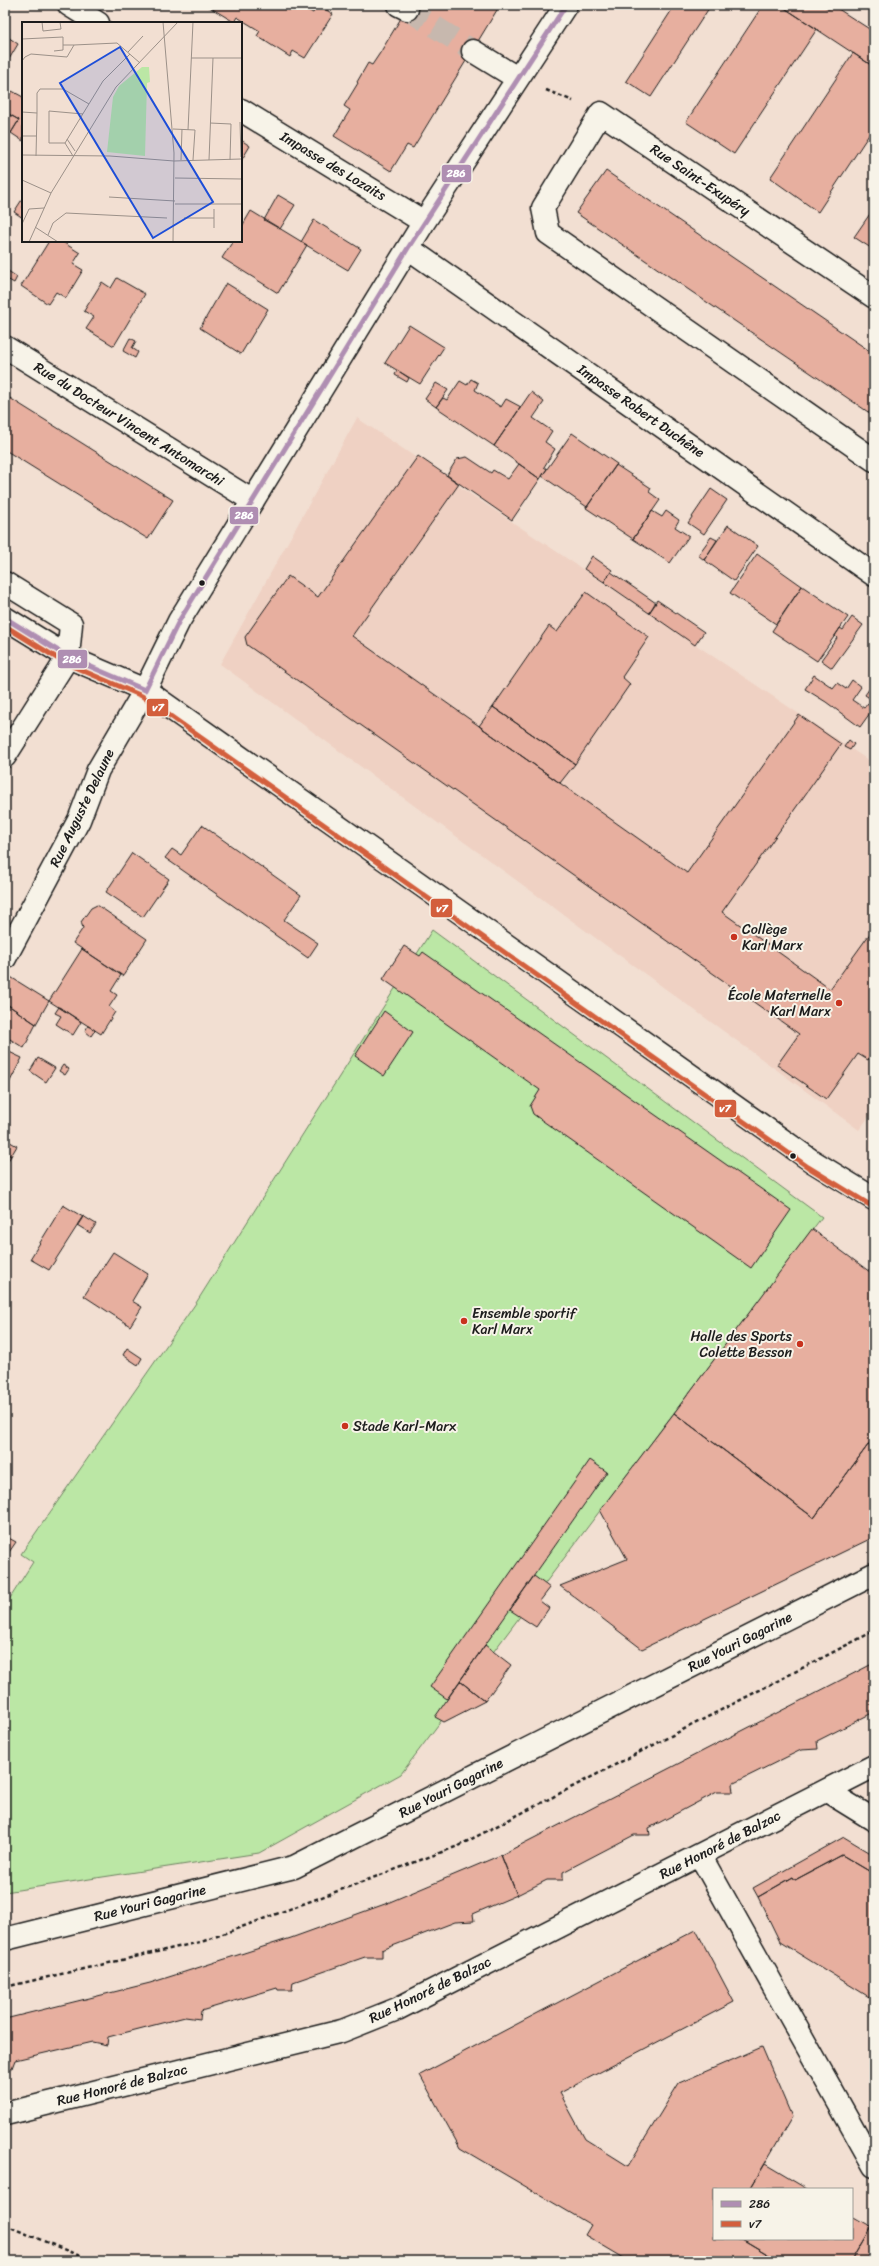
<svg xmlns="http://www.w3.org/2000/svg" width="879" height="2266" font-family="Sriracha,sans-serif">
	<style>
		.built { fill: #efd1c3 }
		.green { fill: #bbe7a5; stroke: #6c8260 }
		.building { fill: #e7af9f; stroke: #1c1c1c }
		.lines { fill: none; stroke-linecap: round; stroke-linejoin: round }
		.minor-tunnel { stroke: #c7b8ae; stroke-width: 22; stroke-dasharray: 22 11; stroke-linecap: butt }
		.minor-casing { stroke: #1c1c1c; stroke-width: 25 }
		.path { stroke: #1c1c1c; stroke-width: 2.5; stroke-dasharray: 4 3; stroke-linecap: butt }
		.minor { stroke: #f7f3e8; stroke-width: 22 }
		.bus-1-casing { stroke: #f7f3e8; stroke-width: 8 }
		.bus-2-casing { stroke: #f7f3e8; stroke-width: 8 }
		.bus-1 { stroke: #af8eb2; stroke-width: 5 }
		.bus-2 { stroke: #d35e3c; stroke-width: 5 }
		.bus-dot { fill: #1c1c1c; stroke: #f7f3e8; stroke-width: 1.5 }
		.poi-dot { fill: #c8321e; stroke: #f7f3e8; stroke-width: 1.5 }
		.labels { text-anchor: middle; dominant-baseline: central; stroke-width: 4; stroke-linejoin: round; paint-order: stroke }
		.street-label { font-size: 14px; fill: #1c1c1c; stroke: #f7f3e8 }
		.poi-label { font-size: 14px; fill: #1c1c1c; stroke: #f7f3e8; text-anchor: start }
		.inset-road { fill: none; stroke: #9c9189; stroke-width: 1 }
		.view { fill: #1d4ed8; fill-opacity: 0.15; stroke: #1d4ed8; stroke-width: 2 }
		.inset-edge { fill: none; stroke: #1c1c1c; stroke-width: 2 }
		.line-badge { stroke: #f7f3e8; stroke-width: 1.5 }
		.badge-label { font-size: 11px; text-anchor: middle; font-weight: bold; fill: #fff }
	</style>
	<rect width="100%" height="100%" fill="#f2dfd2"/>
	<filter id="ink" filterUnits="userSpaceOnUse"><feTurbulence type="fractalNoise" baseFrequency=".025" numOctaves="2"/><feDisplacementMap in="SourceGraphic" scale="8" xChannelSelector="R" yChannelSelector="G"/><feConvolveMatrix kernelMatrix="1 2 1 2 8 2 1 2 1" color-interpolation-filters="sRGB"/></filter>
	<g filter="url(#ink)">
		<path class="built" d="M357,418l517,346v346l-15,20 -639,-466z"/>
		<path class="green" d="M432,930l390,287 -421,557 -142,79 -254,39v-286l28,-44 -12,-8 175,-251z"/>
		<path class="building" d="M206,5h93l14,8 5,-8 15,9 -28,44 -12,-7 -3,6 -33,-21 3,-5 -23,-14 -3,5z
			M409,5h91l-87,143 -6,-3 -16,26 -57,-35 16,-26 -6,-4 14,-23 -1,-1 11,-19 4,2 8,-12z
			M675,5h36l-60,92 -25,-16z
			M763,5h17l37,24 -83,125 -48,-32z
			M780,5h42l7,4 3,-4 42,27v35z
			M5,35l13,9 -13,22z
			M853,53l21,14v60l-56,85 -48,-34z
			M12,91l11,6v44l-12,-8 8,-13 -14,-8v-10z
			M5,112l14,8 -8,13 -6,-3z
			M241,140l9,6 -9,15z
			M606,171l268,183v62l-298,-203z
			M278,195l17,10 -15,24 -16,-9z
			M23,198v20l-9,-6z
			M874,208v42l-20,-13z
			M251,211l56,34 -29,48 -56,-35 11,-17h8v-13z
			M314,220l47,29 -13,21 -47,-28z
			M49,241h12l19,12 -7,11 10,6 -17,28 -10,-6 -8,12 -27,-18z
			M5,269l12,8 -3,6 -9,-5z
			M117,278l28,16 -31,52 -28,-17 8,-12 -10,-6 18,-29 9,6z
			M226,283l42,26 -27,45 -41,-26z
			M409,325l35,22 -24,37 -35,-21z
			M130,338l6,3 -4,7 6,4 -3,6 -12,-7z
			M397,370l12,8 -2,4 -12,-7z
			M471,379l7,4 -3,7 26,17 5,-8 15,8 -27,39 -58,-39 7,-9 4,2 13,-19 7,4z
			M436,383l12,7 -12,17 -11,-8z
			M531,392l13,10 -11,16 19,13 -7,11 10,7 -11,18 3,2 -7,10 -46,-33z
			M5,395l168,105 -25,39 -143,-89z
			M572,433l45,31 -30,43 -45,-31z
			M418,456l41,28 -107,152 335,237 112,-158 42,29 -119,168 108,77 44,-61v124l-6,8 -10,-6 -32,45 -49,-34 22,-31 -552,-389 -2,-8 43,-61 30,21z
			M467,457l24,16 2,-3 15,9 11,-15 21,15 -28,41 -65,-45 10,-16z
			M616,465l35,23 -2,4 11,8 -27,39 -47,-31z
			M711,489l16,11 -23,34 -16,-11z
			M652,511l10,6 4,-6 13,9 -4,7 14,9 -19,27 -37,-24z
			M728,525l30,21 -24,35 -30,-21z
			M711,537l6,3 -13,20 -6,-5z
			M757,554l45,32 -26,38 -46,-31z
			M592,556l20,14 -8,12 -20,-13z
			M611,572l45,31 -7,10 -45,-31z
			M802,586l46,31 -31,44 -45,-30z
			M586,592l63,45 -27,40 8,7 -55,80 -82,-57 56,-81 8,6z
			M657,600l47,32 -9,13 -46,-32z
			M852,617l11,8 -31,43 -11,-8 16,-22 -2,-2 5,-8 3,2z
			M814,675l19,13 4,-5 9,6 6,-9 9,7 -9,13 12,8 4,-5 6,2v10l-4,-2 -10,14 -34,-25 -21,-13z
			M874,682v19l-9,-6z
			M493,707l82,57 -15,19 -81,-57z
			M849,740l5,4 -4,6 -6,-3z
			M202,825l99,70 -17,25 34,23 -10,15 -143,-100 7,-9 9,6z
			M132,853l37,26 -26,38 -37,-25z
			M97,905l50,34 -24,37 -50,-33 10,-15 -2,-6 10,-14z
			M404,946l16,10 3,-4 368,258 -40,58 -218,-154 -3,-8 10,-16 -157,-111z
			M82,949l39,26 -10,16 6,4 -8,12 6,5 -14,22 -52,-33z
			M9,976l40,25 -13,23 -31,-21v-18z
			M5,1003l31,21 -12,24 -19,-12z
			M59,1007l22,15 -8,13 -17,-11 5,-8 -6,-3z
			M384,1011l29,21 -29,44 -29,-20z
			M88,1026l7,4 -4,6 -6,-5z
			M5,1036l4,3 -3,5h-1z
			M5,1050l17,8 -17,33z
			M38,1058l17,10 -9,14 -16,-11z
			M63,1065l6,4 -4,6 -6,-4z
			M5,1139l12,7 -6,10 -6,-4z
			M5,1152l6,4 -6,9z
			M63,1205l20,12 -34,53 -19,-11z
			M83,1216l13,8 -6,9 -13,-8z
			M812,1229l62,46v162l-60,81 -140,-105z
			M113,1252l35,22 -16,27 10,6 -12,19 -46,-30z
			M127,1348l15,10 -4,7 -15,-10z
			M674,1413l140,105 60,-81v100l-232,112 -82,-63 67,-27 -27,-49z
			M590,1460l17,12 -160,227 -17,-12z
			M5,1536l11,6 -11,16z
			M534,1576l16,12 -10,13 9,7 -13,19 -26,-17z
			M485,1645l26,20 -26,36 -25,-20z
			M874,1663v49l-57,29 1,8 -17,1 -69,34 1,8h-16l-68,36 1,7h-16l-71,37v8h-16l-30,15 -16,-40z
			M460,1681l25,20 -41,21 -9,-5z
			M844,1837l30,18v19l-32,-19 -47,25 -2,-3 -35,20 -5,-9z
			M501,1855l16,40 -44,19 1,7 -19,1 -73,28v7h-17l-72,25 -1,8h-14l-1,-2 -76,23 -1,8 -15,-2 -77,20 -1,8 -15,-3 -77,18 -3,8 -7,-1v-48l145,-36 141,-45 94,-34z
			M842,1855l32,19v126l-94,-58 -22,-45 35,-20 2,3z
			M696,1930l38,72 -174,91 25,46 43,27 51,-83 83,-36 30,70 -42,72h-36v50h28l37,22h-150l-44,-26 6,-10 -131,-77 -40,-73z
			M765,2164l42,25h-57z
			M852,2216l19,11 -20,34h-72l-37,-22h110z
			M871,2227l3,2v32h-23z"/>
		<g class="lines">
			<path class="minor-tunnel" d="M407,9l66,42"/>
			<defs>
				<path id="minor" d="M69,5l29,18
					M399,5l8,4
					M473,51l44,27
					M241,110l183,112
					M408,248l466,327
					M874,297l-273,-184 -58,95 5,25 326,227
					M5,347l248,154
					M5,583l66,41 -3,33 -63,99
					M5,618l63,39 77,33 667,471 62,38
					M5,958l74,-138 19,-50 47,-80 34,-69 245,-399 142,-217
					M827,1791l47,29
					M700,1855l174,311
					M5,1939l289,-72 580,-293
					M5,2114l337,-83 55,-22 477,-243"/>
			</defs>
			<use href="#minor" class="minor-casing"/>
			<path class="path" d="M546,90l27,11
				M5,1987l199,-46 254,-95 416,-215
				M5,2225l87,36"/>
			<use href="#minor" class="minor"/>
			<defs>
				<path id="bus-1" d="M5,618l63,39 77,33
					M145,690l34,-69 229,-373 158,-243"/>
				<path id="bus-2" d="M5,626l60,37 77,33 666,471 62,38"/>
			</defs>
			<use href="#bus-1" class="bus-1-casing"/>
			<use href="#bus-2" class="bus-2-casing"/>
			<use href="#bus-1" class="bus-1"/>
			<use href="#bus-2" class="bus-2"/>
		</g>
	</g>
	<g class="bus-dot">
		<circle cx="202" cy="583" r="3.5"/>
		<circle cx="793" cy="1156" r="3.5"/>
	</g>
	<g class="poi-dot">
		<circle cx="734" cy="937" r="4"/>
		<circle cx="839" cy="1003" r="4"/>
		<circle cx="464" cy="1321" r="4"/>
		<circle cx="800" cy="1344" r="4"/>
		<circle cx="345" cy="1426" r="4"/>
	</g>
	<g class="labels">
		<g class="street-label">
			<text transform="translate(333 166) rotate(31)">Impasse des Lozaits</text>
			<text transform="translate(700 180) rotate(34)">Rue Saint-Exupéry</text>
			<text transform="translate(641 411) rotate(35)">Impasse Robert Duchêne</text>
			<text transform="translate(129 424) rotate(32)">Rue du Docteur Vincent Antomarchi</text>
			<text transform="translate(82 808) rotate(-64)">Rue Auguste Delaune</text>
			<text transform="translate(740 1642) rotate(-27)">Rue Youri Gagarine</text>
			<text transform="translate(451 1788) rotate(-27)">Rue Youri Gagarine</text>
			<text transform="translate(720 1845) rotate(-27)">Rue Honoré de Balzac</text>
			<text transform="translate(150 1903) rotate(-14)">Rue Youri Gagarine</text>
			<text transform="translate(430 1990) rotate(-26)">Rue Honoré de Balzac</text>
			<text transform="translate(122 2085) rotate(-14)">Rue Honoré de Balzac</text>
		</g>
		<g class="poi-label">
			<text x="742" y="929">Collège<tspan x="742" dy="16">Karl Marx</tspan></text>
			<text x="831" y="995" text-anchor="end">École Maternelle<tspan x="831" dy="16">Karl Marx</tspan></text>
			<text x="472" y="1313">Ensemble sportif<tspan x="472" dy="16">Karl Marx</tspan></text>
			<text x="792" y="1336" text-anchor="end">Halle des Sports<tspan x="792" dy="16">Colette Besson</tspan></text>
			<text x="353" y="1426">Stade Karl-Marx</text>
		</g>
	</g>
	<g transform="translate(22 22)">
		<rect width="220" height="220" fill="#f2dfd2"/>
		<path d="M120,45h7l1,15 -3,1 -2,73 -38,-4 6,-55 6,-11z" fill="#bbe7a5"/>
		<path class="inset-road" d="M20,0l1,9 18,-2 -1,-7M141,0l11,131 -1,89M0,17l41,-2v8h11M32,29l9,-1v-5M106,30l15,-16M169,36h51M0,64v-25l3,-4 6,-3 36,3 7,-12 43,-2 23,20M0,90l15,1 -1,43M15,91v-20l3,-4h23l26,15M218,100l1,35M188,101l21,1 -1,36M151,107l22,1 -2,30M166,108l5,-108M0,114h15M45,117l8,12M43,121l38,-62 27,-27M43,121h-16v-32l34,3M43,121l8,13M0,133l88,1 64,5 67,-2M159,138l1,-31M187,138l4,-102M153,156l67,1M0,158l29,13M87,175l66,4M153,182h66M162,196h30M0,202l7,-15 15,-1M13,205l23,15M192,206v-19M26,213l5,-12 13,-10 101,5M7,220l22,-49 65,-106 62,-65"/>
		<path class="view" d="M98,25l93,155 -60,36 -93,-155z"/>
		<rect width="220" height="220" class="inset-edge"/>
	</g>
	<g class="line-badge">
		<rect x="441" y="164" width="31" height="19" rx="4" fill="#af8eb2"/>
		<rect x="229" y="506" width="30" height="19" rx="4" fill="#af8eb2"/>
		<rect x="57" y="649" width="31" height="20" rx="4" fill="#af8eb2"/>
		<rect x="146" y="698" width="23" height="19" rx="4" fill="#d35e3c"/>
		<rect x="430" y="898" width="23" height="20" rx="4" fill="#d35e3c"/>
		<rect x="714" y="1099" width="23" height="19" rx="4" fill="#d35e3c"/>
	</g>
	<g class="badge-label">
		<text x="456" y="177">286</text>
		<text x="244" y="519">286</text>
		<text x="72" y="663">286</text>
		<text x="158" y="711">v7</text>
		<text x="442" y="912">v7</text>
		<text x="725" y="1112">v7</text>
	</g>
	<rect width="879" height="2266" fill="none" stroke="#f7f3e8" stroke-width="20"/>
	<rect x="10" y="10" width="859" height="2246" fill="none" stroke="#1c1c1c" stroke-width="1.5" filter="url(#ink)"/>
	<rect x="713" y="2188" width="140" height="52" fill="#f7f3e8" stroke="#9f9d96"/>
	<rect x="721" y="2201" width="20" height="6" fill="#af8eb2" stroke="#9f9d96"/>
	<text x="749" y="2208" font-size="12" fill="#1c1c1c">286</text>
	<rect x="721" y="2221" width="20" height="6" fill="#d35e3c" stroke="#9f9d96"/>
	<text x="749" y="2228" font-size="12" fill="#1c1c1c">v7</text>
</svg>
